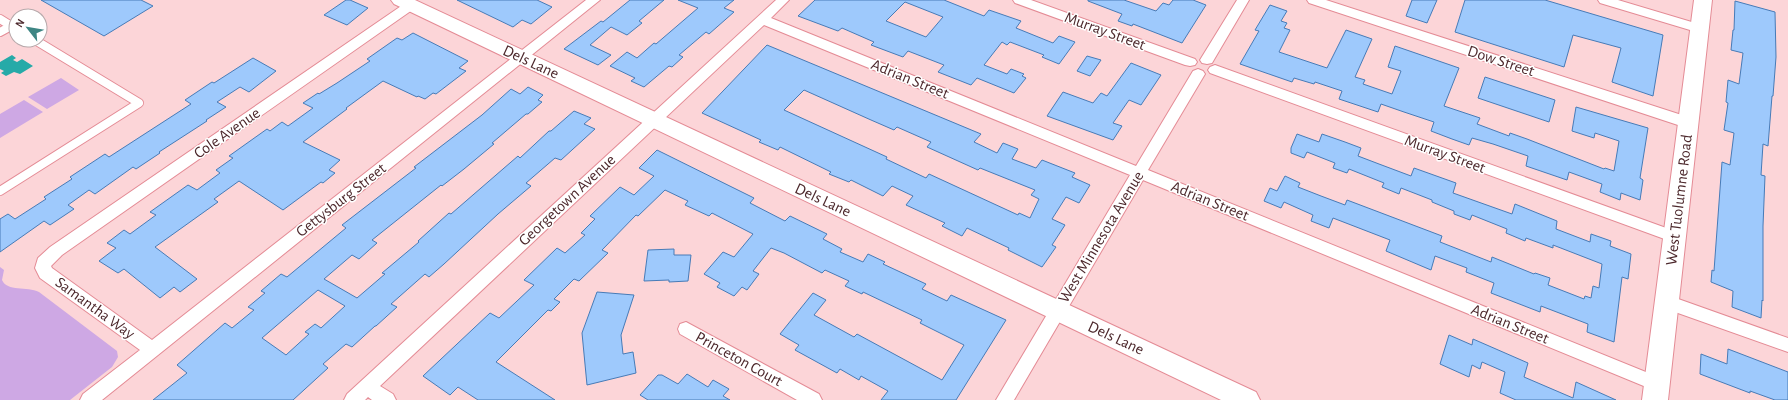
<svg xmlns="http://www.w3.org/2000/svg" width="1788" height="400" font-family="'Alegreya Sans',sans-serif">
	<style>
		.green { fill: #cea8e4 }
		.water { fill: #26aaa8 }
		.building { fill: #9ec9fc; stroke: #477bb7; fill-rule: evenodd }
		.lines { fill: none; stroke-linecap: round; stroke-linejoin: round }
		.lane-casing { stroke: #e48b95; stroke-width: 10 }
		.street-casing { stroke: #e48b95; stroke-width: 2 }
		.secondary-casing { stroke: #e48b95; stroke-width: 2 }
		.lane { stroke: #fff; stroke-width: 8 }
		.street { fill: #fff; fill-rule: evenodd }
		.secondary { fill: #fff; fill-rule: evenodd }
		.labels { text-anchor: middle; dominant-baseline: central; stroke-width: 3; stroke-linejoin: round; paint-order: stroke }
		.street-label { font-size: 16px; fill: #4c282c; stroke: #fff }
	</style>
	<rect width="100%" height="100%" fill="#fcd5d8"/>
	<path class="green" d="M61,78l18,12 -32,19 -19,-12z
		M24,100l19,12 -43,26v-24z
		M0,267l4,3 -2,10c5,12 25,6 37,12l78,59 1,6 -6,10 -42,33h-70z"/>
	<path class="water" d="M12,55l4,3 -3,2 4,2 5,-3 11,7 -13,8 -6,-2 -8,4 -5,-3 3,-2 -4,-2v-7z"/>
	<path class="building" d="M41,0h100l12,6 -49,30z
		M346,0h4l18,8 -21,17 -23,-10z
		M457,0h80l15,7 -21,17 -9,-4 -9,7z
		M630,0h34l-25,21 3,2 -15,12 -16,-8 -21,18 21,10 -13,10 -34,-16 37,-28 2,1z
		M678,0h56l-10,8 10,4 -25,22 -3,-2 -27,23 4,2 -11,10 -3,-1 -25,21 -13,-6 4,-3 -25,-12 17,-14 10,6 17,-15 2,1 42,-36z
		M815,0h129l40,16 5,-6 32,11 -5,7 37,15 6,-7 16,6 -16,22 -17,-7 2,-2 -34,-13 -3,3 -5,-3 -18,23 23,9 4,-5 13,5 -2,2 4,2 -12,15 -37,-15 -6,7 -33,-13 6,-7 -36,-14 -5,6 -32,-12 3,-3 -32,-14 -4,3 -40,-15zM905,2l38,15 -17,20 -40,-16z
		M1088,0h36l32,11 7,-8 6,2 4,-5h20l13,5 -24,38 -49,-19 -1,2 -14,-5 4,-7 -34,-13z
		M1412,0h25l-10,23 -21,-7z
		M1465,0h80l118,35 -10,61 -41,-14 9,-34 -48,-13 -9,32 -109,-35z
		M1735,1l40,11 1,45 -3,39h-1l-4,50 -5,-2 -2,31 4,1 -2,50v75l-1,-1 -1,18 -29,-11 1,-16 -22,-9 1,-12 2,1 8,-109 8,3 4,-32 -10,-3 4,-27 -2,-1 2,-22 11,4 4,-31 -12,-3 2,-20h1z
		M1270,5l17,6 -6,10 6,2 -3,5 6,2 -11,22 48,16 19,-38 26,9 -17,38 10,3 -2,4 29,10 9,-23 -13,-4 7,-21 64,22 -15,38 36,12 -3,6 32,12 1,-3 17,6 77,30 1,-1 9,3 5,-30 -24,-8 -1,5 -22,-7 4,-24 72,21 -8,50 3,2 -3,20 -19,-7 -1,7 -20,-8 2,-8 -33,-12 -2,8 -41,-14 2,-10 -35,-12 -21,-6 -3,7 -17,-6 -21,-8 3,-9 -30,-10 -23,-8 -3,8 -39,-13 3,-8 -27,-9 -1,2 -20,-6 -2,4 -52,-18 19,-33 -4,-1z
		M413,33l55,28 -9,7 7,3 -30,23 -3,-1 -8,6 -7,-3 -1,1 -34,-16 -37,27 1,1 -44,33 37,18 -11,10 6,3 -12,10 -2,-1 -38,28 -44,-29 -25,18 4,3 -63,45 42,32 -17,13 -6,-5 -14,11 -36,-29 -6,4 -19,-12 17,-13 -9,-5 17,-13 6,4 26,-19 -6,-3 38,-27 9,5 23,-17 -4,-3 17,-12 -4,-2 38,-27 3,2 12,-9 6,4 25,-18 -10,-5 15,-10 1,1 18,-11 33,-22 -3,-2 30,-21 5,2z
		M767,45l214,89 -7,8 23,11 6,-10 15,6 -6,10 24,9 6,-8 33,13 -3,4 18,8 -11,18 -13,-6 -14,22 13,6 -13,20 4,2 -14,20 -34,-17 1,-2 -42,-20 -5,8 -20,-10 3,-3 -39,-18 7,-9 -21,-10 -9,10 -32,-16 -2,2 -20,-8 2,-2 -51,-25 -2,3 -19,-8 2,-2 -59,-27zM804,90l67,30 23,10 3,-3 34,15 -4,5 51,23 2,-2 55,22 -4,5 8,4 -9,19 -11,-5 -1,2 -89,-41 -3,4 -40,-19 1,-2 -103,-47z
		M1087,56l14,4 -11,16 -13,-5z
		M253,58l23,13 -27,21 -9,-5 -23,15 9,5 -20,13 1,1 -48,31 1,1 -24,16 -3,-2 -38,27 -6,-4 -21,15 6,4 -24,16 -6,-4 -44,31v-33l8,-5 7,5 31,-20 -2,-2 28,-18 -2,-2 35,-23 4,3 82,-53 -6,-4 27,-18 2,1z
		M1131,63l30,12 -20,30 -12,-5 -16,23 9,3 -9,14 -66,-24 16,-24 30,11 8,-10 6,3z
		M1485,77l70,23 -6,22 -71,-24z
		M528,87l15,8 -5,5 4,2 -14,12h-2l-34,29 2,1 -30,25 -22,17 -1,-1 -69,55 5,3 -18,16 -7,-4 -28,24 33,19 28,-24 -3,-1 37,-31 -1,-1 31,-28 2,1 67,-58 2,2 29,-27h2l23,-20 17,7 -7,6 11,5 -34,31 -6,-2 -29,25 5,3 -33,28 -54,50 -15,13 -4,-3 -34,30 6,3 -21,19h-1l-23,21 -6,-3 -23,20 5,4 -35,32h-140l34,-27 -10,-8 48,-42 7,5 22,-18 -6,-3 17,-14 -4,-2 20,-17 6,3 59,-49 -4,-3 74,-57 -2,-1 68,-52 29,-26 9,5zM318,290l27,16 -24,22 -6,-4 -10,8 4,2 -23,21 -24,-17z
		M1297,134l22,8 3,-8 23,8 16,6 -3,8 21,8 32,12 3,-8 42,15 -3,10 59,21 3,-10 42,17 -1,8 34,13 1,-8 20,7 -1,5 21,8 -3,25 -6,-2 -8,65 -27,-10 1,-8 -47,-18 -1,6 -49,-19 3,-10 -28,-11 1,-4 -32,-12 -4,14 -45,-19 4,-11 -57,-22 -4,10 -18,-7 2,-6 -29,-13 -3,6 -17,-7 6,-13 7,3 8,-15 15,7 -2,4 23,9 24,9 2,-5 95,36 -2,6 51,20 1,-5 42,17 1,-1 15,5 -2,7 36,14 1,-3 6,2 2,-12 6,2 3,-24 -49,-19v3l-27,-10 -1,3 -19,-8 1,-4 -35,-14 -2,5 -16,-6v-3l-22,-9v-2l-31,-12 -2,6 -17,-7 2,-4 -35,-14 -2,4 -14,-5 2,-5 -28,-11 -3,6 -13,-5v-5z
		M657,150l97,48 -4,5 35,18 5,-5 37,18 -4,5 19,10 -2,3 23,10 5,-8 17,8 -2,2 43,20 -4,5 25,12 4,-6 55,25 -50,80h-75l7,-9 -27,-15 -2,4 -19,-11 -3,4 -42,-23 4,-5 -19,-11 33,-41 13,7 -12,15 40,22 3,-3 85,46 22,-35 -44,-22 2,-3 -59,-28 -1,2 -17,-8 4,-5 -24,-11 -3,3 -38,-20 -13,-5 -18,23 6,3 -12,16 -5,-3 -8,9 -17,-9 3,-4 -16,-9 19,-22 11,5 19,-23 -41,-21 -3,3 -24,-11 3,-4 -23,-11 -27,26 -2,-1 -34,35 6,3 -29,28 -5,-2 -20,20 6,3 -9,9 -3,-1 -52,52 59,38h-77l-20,-13 -8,8 -27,-19 67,-63 9,5 35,-33 -10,-5 33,-32 8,5 20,-18 -4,-2 14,-14 -5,-3 30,-29 14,8 20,-19 -15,-8z
		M674,249v6h17l-3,26 -19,1v-2l-25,1 4,-31z
		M597,292l37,3 -13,40 2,19 10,-2 3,21 -49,12 -5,-52z
		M1449,335l23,10 1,-6 55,24 -4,14 49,21 3,-16 40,18h-100l-16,-7 5,-21 -23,-10 -2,7 -8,-4 -3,12 -29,-13z
		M1728,349l60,23v28h-13l-25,-9v2l-50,-19 1,-20 26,10z
		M687,374l21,13 5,-7 16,9 -6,7 7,4h-82l-8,-5 18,-20h4l16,9z"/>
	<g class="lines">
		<defs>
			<path id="lane" d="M0,19l16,10
				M0,32l11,-6
				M0,191l139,-88 -104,-63"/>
			<path id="street" d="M586,0h14l-498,400h-22l3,-6 57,-44 -100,-72 -5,-10 3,-10 12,-11 357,-245h8l2,3 -2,3 -353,247 -11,11 1,2 100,72z
				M776,0h13l-18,18 365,148 57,-95 5,-2 5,2 2,3 -57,96 515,209 3,5 -3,5 -6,3 -6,-3 -508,-209 -129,220h-18l134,-225 -366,-150 -384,361 13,8 3,6h-24l-4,-3 -3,3h-21l3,-6z
				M1013,0h18l164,59 2,3 -2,3 -5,1 -5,-1 -170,-62z
				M1237,0h12l-37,63 -5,1 -5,-1 -2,-3z
				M1307,0h19l368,119 2,4 -2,4 -5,1 -5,-1 -375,-124z
				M1598,0h20l87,26 1,3 -1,3 -5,1 -100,-30z
				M1215,65l465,168 3,4 -3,4 -5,2 -5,-2 -460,-168 -2,-3 2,-3z
				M1667,295l121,43v14l-127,-45 -2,-5 2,-5z
				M686,322l133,72 3,6h-25l-117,-66 -2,-5 2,-5z"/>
			<path id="secondary" d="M391,0h24l841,392 4,8h-39l-827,-396z
				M1694,0h18l-44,400h-26z"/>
		</defs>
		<use href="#lane" class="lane-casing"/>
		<use href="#street" class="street-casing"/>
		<use href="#secondary" class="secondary-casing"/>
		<use href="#lane" class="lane"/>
		<use href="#street" class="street"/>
		<use href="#secondary" class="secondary"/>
	</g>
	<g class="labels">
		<g class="street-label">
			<text transform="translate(1105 31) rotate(20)">Murray Street</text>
			<text transform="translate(1501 61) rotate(18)">Dow Street</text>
			<text transform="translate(531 62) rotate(25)">Dels Lane</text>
			<text transform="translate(910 79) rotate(22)">Adrian Street</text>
			<text transform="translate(227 133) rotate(-35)">Cole Avenue</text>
			<text transform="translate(1445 154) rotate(20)">Murray Street</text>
			<text transform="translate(341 200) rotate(-38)">Gettysburg Street</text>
			<text transform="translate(567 200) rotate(-43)">Georgetown Avenue</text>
			<text transform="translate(823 200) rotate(25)">Dels Lane</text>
			<text transform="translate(1679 200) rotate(-83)">West Tuolumne Road</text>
			<text transform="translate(1210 201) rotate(22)">Adrian Street</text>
			<text transform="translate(1101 237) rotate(-59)">West Minnesota Avenue</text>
			<text transform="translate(95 308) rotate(36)">Samantha Way</text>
			<text transform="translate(1510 324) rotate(22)">Adrian Street</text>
			<text transform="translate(1116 338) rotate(25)">Dels Lane</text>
			<text transform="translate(739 359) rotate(29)">Princeton Court</text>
		</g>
	</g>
	<g transform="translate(28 28) rotate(301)"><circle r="19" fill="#ffffff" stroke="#b7a9ab"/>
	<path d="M0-3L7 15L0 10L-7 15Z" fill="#3e8684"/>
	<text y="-6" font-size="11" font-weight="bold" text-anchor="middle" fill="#4c282c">N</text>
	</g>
</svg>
